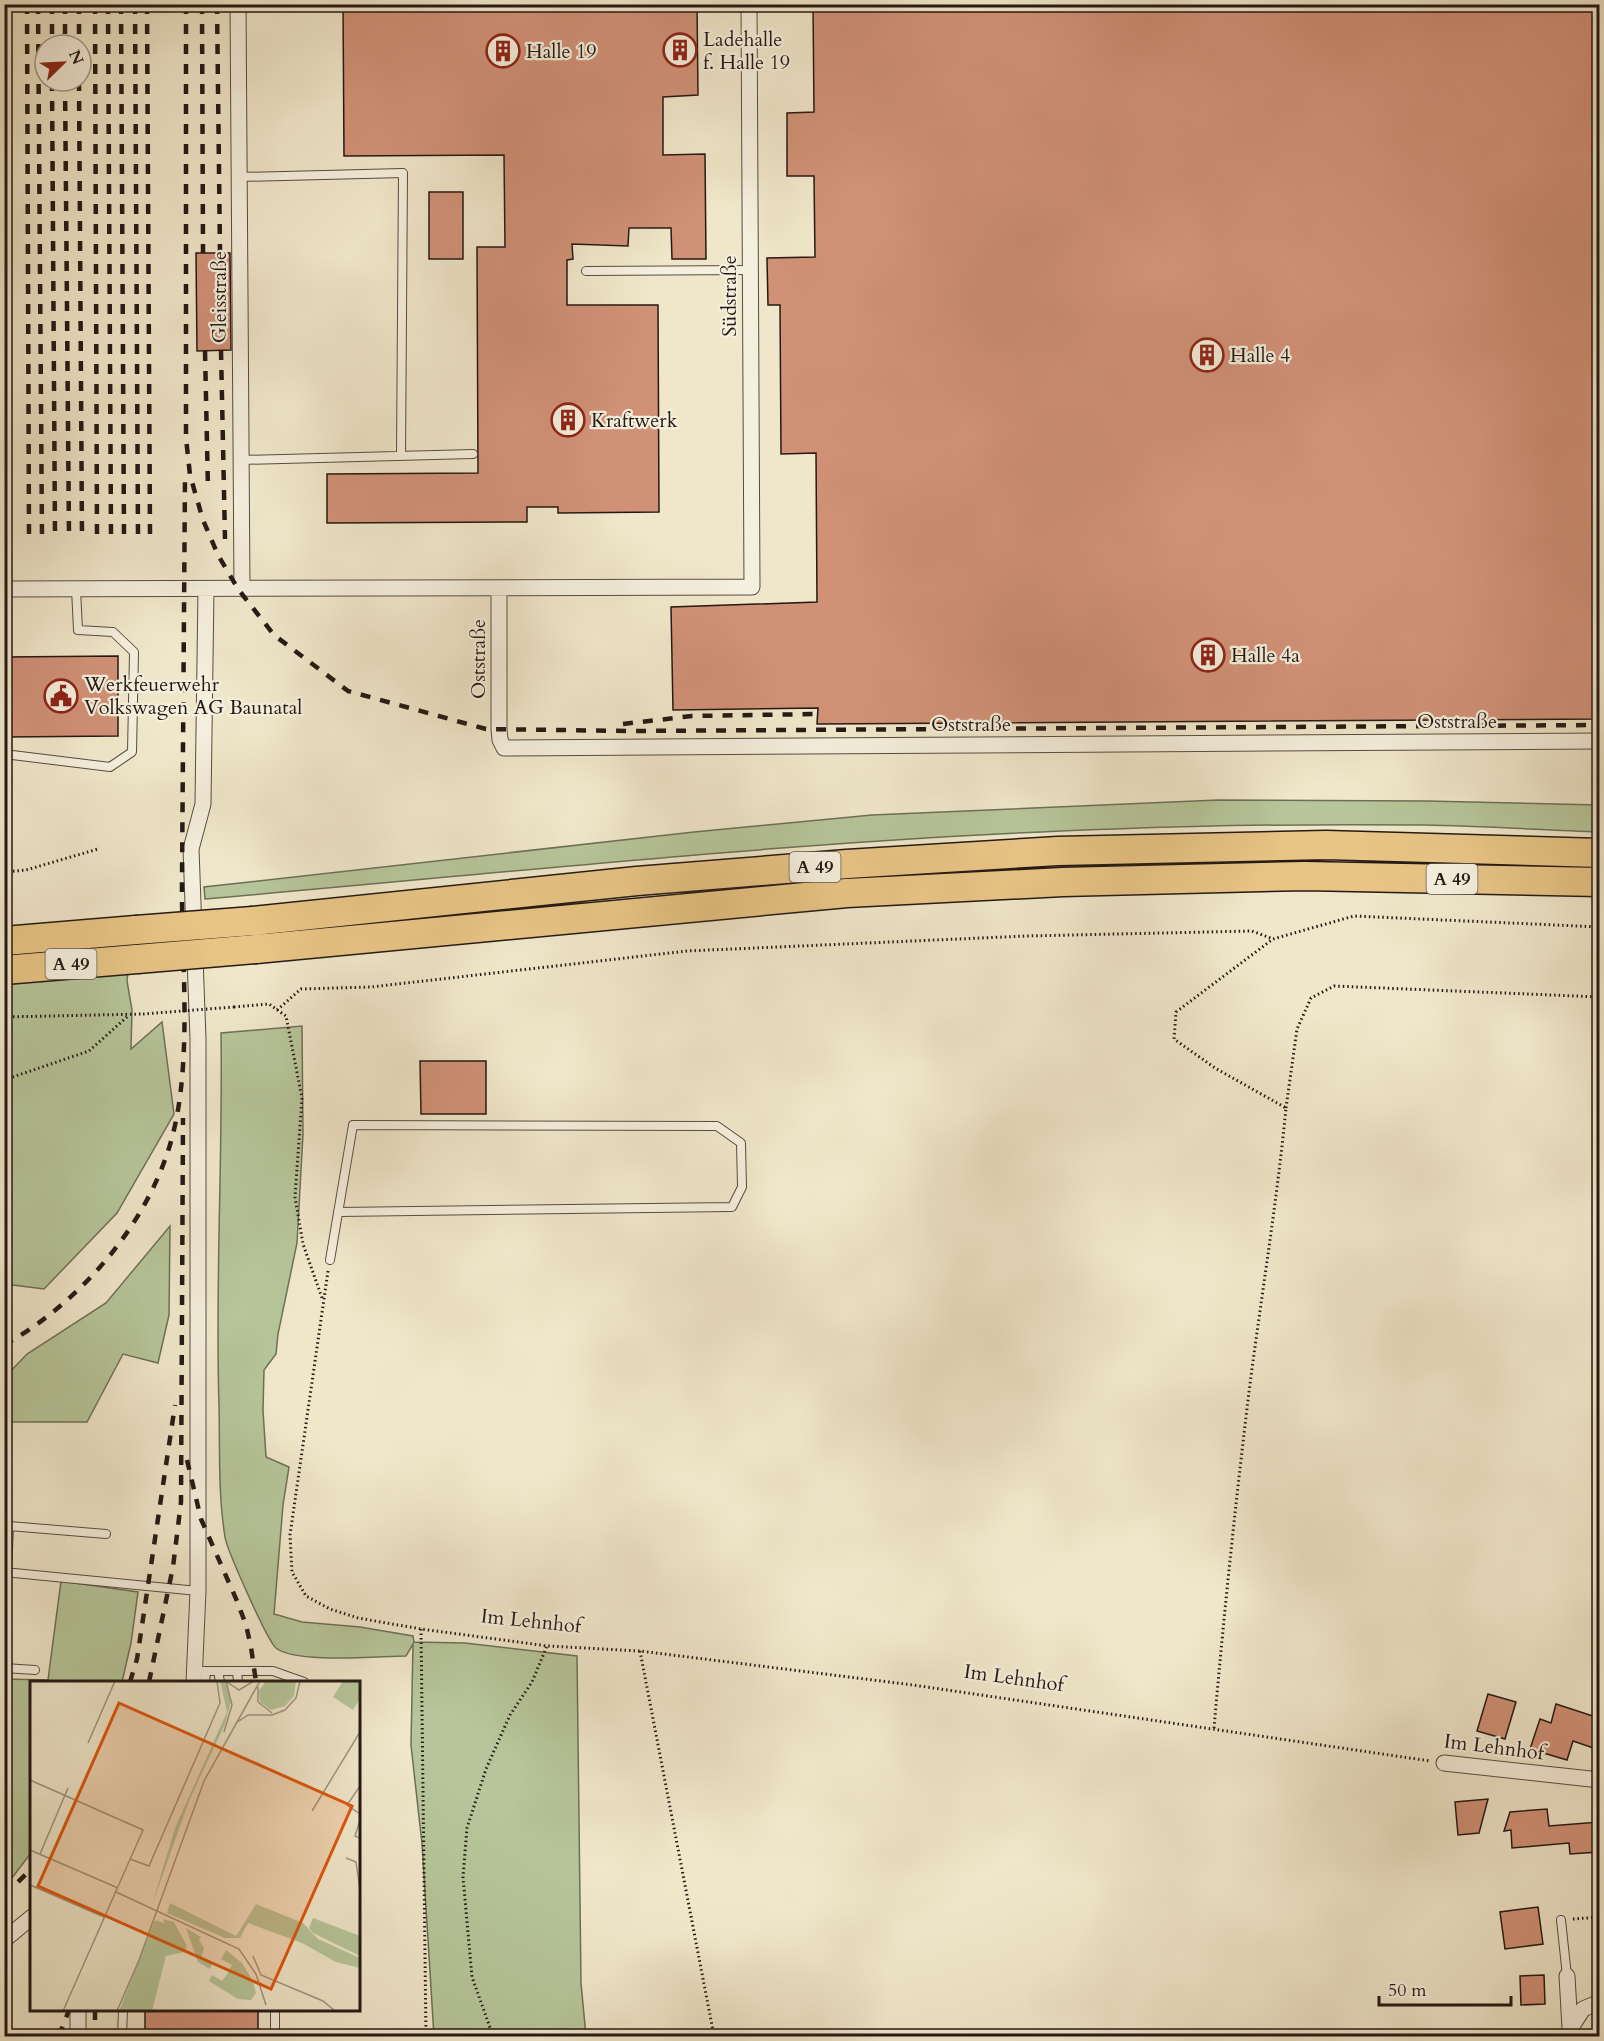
<svg xmlns="http://www.w3.org/2000/svg" width="1604" height="2041" font-family="Cardo,serif">
	<style>
		.green { fill: #b6c69a; stroke: #6d7057; stroke-width: 1.5 }
		.building { fill: #d19177; stroke: #241914; stroke-width: 1.5 }
		.lines { fill: none; stroke-linecap: round; stroke-linejoin: round }
		.service-casing { stroke: #574c42; stroke-width: 10 }
		.minor-casing { stroke: #574c42; stroke-width: 17 }
		.motorway-casing { stroke: #241914; stroke-width: 31 }
		.path { stroke: #241914; stroke-width: 3; stroke-dasharray: 1.5 3; stroke-linecap: butt }
		.service { stroke: #f5efdd; stroke-width: 8 }
		.minor { stroke: #f5efdd; stroke-width: 15 }
		.motorway { stroke: #e8c485; stroke-width: 28 }
		.rail { stroke: #241914; stroke-width: 4.5; stroke-dasharray: 10 10; stroke-linecap: butt }
		.motorway-bridge-casing { stroke: #241914; stroke-width: 31; stroke-linecap: butt }
		.path-bridge { stroke: #241914; stroke-width: 3; stroke-dasharray: 1.5 3; stroke-linecap: butt }
		.motorway-bridge { stroke: #e8c485; stroke-width: 28 }
		.labels { text-anchor: middle; dominant-baseline: central; stroke-width: 4.5; stroke-linejoin: round; paint-order: stroke }
		.shield { fill: #f5efdd; stroke: #635950; stroke-width: 1.5 }
		.shield-label { font-size: 18px; font-weight: bold; fill: #241914 }
		.poi-label { font-size: 20px; fill: #241914; stroke: #f5efdd; text-anchor: start }
		.street-label { font-size: 20px; fill: #241914; stroke: #f5efdd }
		.inset-road { fill: none; stroke: #9e9581; stroke-width: 1.5 }
		.view { fill: #de560c; fill-opacity: 0.15; stroke: #de560c; stroke-width: 3 }
		.inset-edge { fill: none; stroke: #241914; stroke-width: 3 }
	</style>
	<rect width="100%" height="100%" fill="#f0e7ca"/>
	<filter id="stains"><feTurbulence type="fractalNoise" baseFrequency=".00333" numOctaves="4"/><feColorMatrix values="0 0 0 0 .2 0 0 0 0 .09 0 0 0 0 .02 0 0 0 .5 -.17"/></filter>
	<radialGradient id="worn" r=".72"><stop offset=".6" stop-color="#630" stop-opacity="0"/><stop offset="1" stop-color="#630" stop-opacity=".3"/></radialGradient>
	<path class="green" d="M1218,800l209,1 172,4v27c-58,-2 -116,-6 -175,-7 -103,-1 -206,0 -309,4 -304,10 -608,44 -910,70l-1,-12 490,-55 178,-17z
		M128,972l-1,9 5,29 -1,39 31,-27 12,92 -57,99 -73,76 -39,-5v-302z
		M302,1026l1,108 -6,109 -19,91 -2,20 -12,16 -1,41 3,46 23,10 -6,38 -9,109 28,8 58,5 53,9 1,6 51,1 112,13 4,327 5,53h-152l-12,-192 -11,-99 2,-101 -7,12c-26,0 -111,8 -130,-8 -9,-8 -49,-98 -51,-111 -7,-43 -5,-88 -6,-131 -4,-124 4,-248 2,-373z
		M170,1226l-1,89 -11,48 -35,-9 -36,68h-78l-4,26v-71l22,-23 79,-51z
		M61,1581l77,11 -7,51 -9,39h-90l-1,171 -26,34v-208l43,1z"/>
	<path class="building" d="M343,4h354l1,91 -35,2v58l42,-1 1,105h-34l-1,-31h-42l-1,18 -56,-2 1,15 -6,1v45h91l1,207 -101,1v-6h-31v15l-200,1v-49l151,-1 -1,-226h28l-1,-92 -160,1z
		M813,4h786v715l-782,5 1,-16 -145,2 -2,-103 146,-5 -1,-149 -35,1 -1,-149h-12l-1,-47 48,-1 -1,-81h-27v-63l27,-1z
		M429,192h34v67h-34z
		M196,253h34l1,97 -34,1z
		M118,656v80l-114,1v-80z
		M420,1061h66v53h-65z
		M1488,1694l28,8 -11,37 -28,-8z
		M1556,1704l43,14v32l-26,-9 -6,19 -37,-11 10,-30 11,4z
		M1488,1799l-9,34 -21,2 -3,-33z
		M1547,1809l2,17 50,-4v30l-29,2 -1,-11 -57,5 -1,-18 -7,1 6,-19z
		M1538,1907l5,37 -38,5 -5,-37z
		M1544,1975l1,29 -24,1 -1,-29z
		M145,2010h113v27h-113z"/>
	<g class="lines">
		<defs>
			<path id="service" d="M239,177l164,-4 -2,283
				M586,271l164,-1
				M241,460l232,-6
				M4,754l106,13 22,-15 2,-100 -21,-20 -35,-2 -2,-41
				M330,1260l23,-135 364,1 24,17 1,44 -10,20 -394,5
				M4,1572l194,19
				M7,1572l2,-46 97,8
				M4,1668l31,2
				M195,1671h78l31,11
				M218,1671l2,11
				M237,1671l1,11
				M205,1682l1,-11
				M1561,1920l6,56
				M275,2010v26
				M122,2036l1,-26"/>
			<path id="minor" d="M238,4l4,585
				M499,588v141l1,11 4,8 1096,-7
				M4,589l748,-2 -3,-583
				M194,1682l4,-91v-552l-7,-190 12,-45 3,-215
				M1444,1763l156,17
				M4,1940l28,-23
				M1567,1976l3,52
				M78,2010v26
				M1570,2029l13,-20 17,-7"/>
			<path id="motorway" d="M253,921l384,-40 210,-17 211,-13 268,-6 274,8
				M4,941l132,-11
				M256,949l591,-56 216,-11 242,-6 295,6
				M4,970l133,-11"/>
		</defs>
		<use href="#service" class="service-casing"/>
		<use href="#minor" class="minor-casing"/>
		<use href="#motorway" class="motorway-casing"/>
		<path class="path" d="M4,872l22,-2 72,-21
			M234,1007l35,-3 17,12 16,82 -7,99 8,47 19,54
			M277,1010l24,-21 70,-2 316,-36 339,-15 226,-5 21,8
			M4,1017l139,-3
			M4,1080l85,-29 39,-35
			M1286,1108l11,-79 14,-31 23,-12 266,11
			M328,1271l-38,264 2,37 14,24 24,13 28,9 63,11 127,17 92,5 273,34 517,76
			M421,1629l5,407
			M640,1651l74,385
			M1214,1728c10,-115 22,-230 36,-344 12,-92 27,-183 36,-276l-71,-40 -41,-29 2,-27 97,-73 81,-23 246,11
			M1573,1919l27,-2
			M493,2036l-21,-59 -9,-100 4,-49 19,-59 24,-54 22,-33 15,-36"/>
		<use href="#service" class="service"/>
		<use href="#minor" class="minor"/>
		<use href="#motorway" class="motorway"/>
		<path class="rail" d="M27,4l2,533
			M38,4l4,533
			M52,4v41
			M65,4v41
			M79,4v41
			M95,4l2,533
			M108,4l3,532
			M121,4l3,532
			M135,4l3,532
			M147,4l3,532
			M186,4v434l4,37 13,45 15,35 20,34 36,46 74,56 138,38 144,2 970,-6
			M202,4l1,249
			M217,4l3,249
			M52,81l3,456
			M65,81l4,456
			M79,81l3,456
			M221,350l4,189
			M205,351l3,139
			M623,724l69,-8 125,-2
			M4,1345c72,-40 135,-111 162,-188 29,-81 15,-190 16,-276 1,-134 2,-269 3,-404
			M187,1460l14,59 36,82 9,24 5,22 5,35
			M130,1682l7,-23 38,-254
			M149,1682l24,-115 8,-65 2,-384
			M4,1896l28,-28
			M95,2010v26
			M59,2036l10,-26"/>
		<defs>
			<path id="motorway-bridge" d="M136,930l117,-9
				M137,959l119,-10"/>
		</defs>
		<use href="#motorway-bridge" class="motorway-bridge-casing"/>
		<path class="path-bridge" d="M143,1014l91,-7"/>
		<use href="#motorway-bridge" class="motorway-bridge"/>
	</g>
	<defs>
		<symbol id="building-ring" viewBox="-11 -11 22 22"><circle r="9.5" fill="#f5efdd" stroke="#8f2418" stroke-width="1.5"/><path d="M-4-6H4V6H1V3H-1V6H-4ZM-2.5-4.3h1.7v1.8h-1.7ZM.8-4.3h1.7v1.8H.8ZM-2.5-1h1.7V.8h-1.7ZM.8-1h1.7V.8H.8Z" fill="#8f2418"/></symbol>
		<symbol id="civic-ring" viewBox="-11 -11 22 22"><circle r="9.5" fill="#f5efdd" stroke="#8f2418" stroke-width="1.5"/><path d="M-.6-6.5H3V-4.5H.6V-3L4-1V1h2V6H-6V1h2V-1L-.6-3ZM-1.2 2.5V6h2.4V2.5Z" fill="#8f2418"/></symbol>
	</defs>
	<g fill-rule="evenodd">
		<use href="#building-ring" x="661" y="31" width="38" height="38"/>
		<use href="#building-ring" x="484" y="32" width="38" height="38"/>
		<use href="#building-ring" x="1188" y="336" width="38" height="38"/>
		<use href="#building-ring" x="549" y="401" width="38" height="38"/>
		<use href="#building-ring" x="1189" y="636" width="38" height="38"/>
		<use href="#civic-ring" x="42" y="677" width="38" height="38"/>
	</g>
	<g class="labels">
		<g class="shield">
			<rect x="789.5" y="852" width="51" height="30" rx="4.5"/>
			<rect x="1426.5" y="864" width="51" height="30" rx="4.5"/>
			<rect x="45.5" y="949" width="51" height="30" rx="4.5"/>
		</g>
		<g class="shield-label">
			<text x="815" y="867">A 49</text>
			<text x="1452" y="879">A 49</text>
			<text x="71" y="964">A 49</text>
		</g>
		<g class="poi-label">
			<text x="703" y="39">Ladehalle<tspan x="703" dy="23">f. Halle 19</tspan></text>
			<text x="526" y="51">Halle 19</text>
			<text x="1230" y="355">Halle 4</text>
			<text x="591" y="420">Kraftwerk</text>
			<text x="1231" y="655">Halle 4a</text>
			<text x="84" y="684">Werkfeuerwehr<tspan x="84" dy="23">Volkswagen AG Baunatal</tspan></text>
		</g>
		<g class="street-label">
			<text transform="translate(729 296) rotate(-90)">Südstraße</text>
			<text transform="translate(219 297) rotate(-90)">Gleisstraße</text>
			<text transform="translate(478 659) rotate(-90)">Oststraße</text>
			<text x="1457" y="721">Oststraße</text>
			<text x="971" y="724">Oststraße</text>
			<text transform="translate(531 1621) rotate(6)">Im Lehnhof</text>
			<text transform="translate(1014 1678) rotate(8)">Im Lehnhof</text>
			<text transform="translate(1494 1747) rotate(7)">Im Lehnhof</text>
		</g>
	</g>
	<g transform="translate(30 1681)">
		<rect width="330" height="330" fill="#f0e7ca"/>
		<path d="M190,0h5l6,20 -6,23 -36,77 -38,107 24,-80 52,-116zM236,0h30l-2,15 -9,10 -14,4 -11,-8 -1,-11zM313,0h17v18l-7,11 -20,-13zM140,222l66,33 20,-32 47,19 15,16 42,19v10l-24,-6 -34,-19 -54,-20 -8,15h-15l-58,-25zM283,237l47,18v20l-47,-23 -4,-5zM133,238l11,3 13,24 -3,6 -18,4 -14,55h-33l36,-91 9,3zM156,247l15,9 -2,3 5,8 -3,9 11,7 -2,5 -12,-7zM196,269l16,13 11,18 3,12 -5,7 -13,-1 -29,-18 3,-6 10,6 6,-8 4,-8 -11,-6z" fill="#b6c69a"/>
		<path class="inset-road" d="M197,1l12,8 15,-9M228,6v15l14,11M206,42l12,-8h24l13,-5 11,-12 4,-17M194,51l8,-27 -6,-24M58,62l27,-62M0,99l113,50 -80,181M330,105l-13,19 13,9M282,130l48,-79M330,139l-5,16 5,2M0,169l88,38M10,173l28,-66M316,177l10,4 4,27M100,178l19,7 71,-163 -3,-22M0,204l74,32M86,211l123,57 17,25 10,31M223,275l8,19 62,26 12,10M87,330l22,-51 65,-179 56,-100"/>
		<path class="view" d="M89,22l233,103 -81,183 -233,-103z"/>
		<rect width="330" height="330" class="inset-edge"/>
	</g>
	<rect width="1604" height="2041" fill="none" stroke="#f0e7ca" stroke-width="24"/>
	<rect x="6" y="6" width="1592" height="2029" fill="none" stroke="#241914" stroke-width="3"/>
	<rect x="12" y="12" width="1580" height="2017" fill="none" stroke="#241914" stroke-width="1.5"/>
	<g transform="translate(63 63) rotate(66)"><circle r="28" fill="#f5efdd" stroke="#a1998d" stroke-width="1.5"/>
	<path d="M0-4.5L10 22L0 15L-10 22Z" fill="#8f2418"/>
	<text y="-9" font-size="16" font-weight="bold" text-anchor="middle" fill="#241914">N</text>
	</g>
	<path d="M1379 1996v9h132v-9" fill="none" stroke="#241914" stroke-width="3"/>
	<text x="1388" y="1996" font-size="18" fill="#241914" stroke="#f5efdd" stroke-width="4.5" paint-order="stroke">50 m</text>
	<rect width="100%" height="100%" filter="url(#stains)"/>
	<rect width="100%" height="100%" fill="url(#worn)"/>
</svg>
